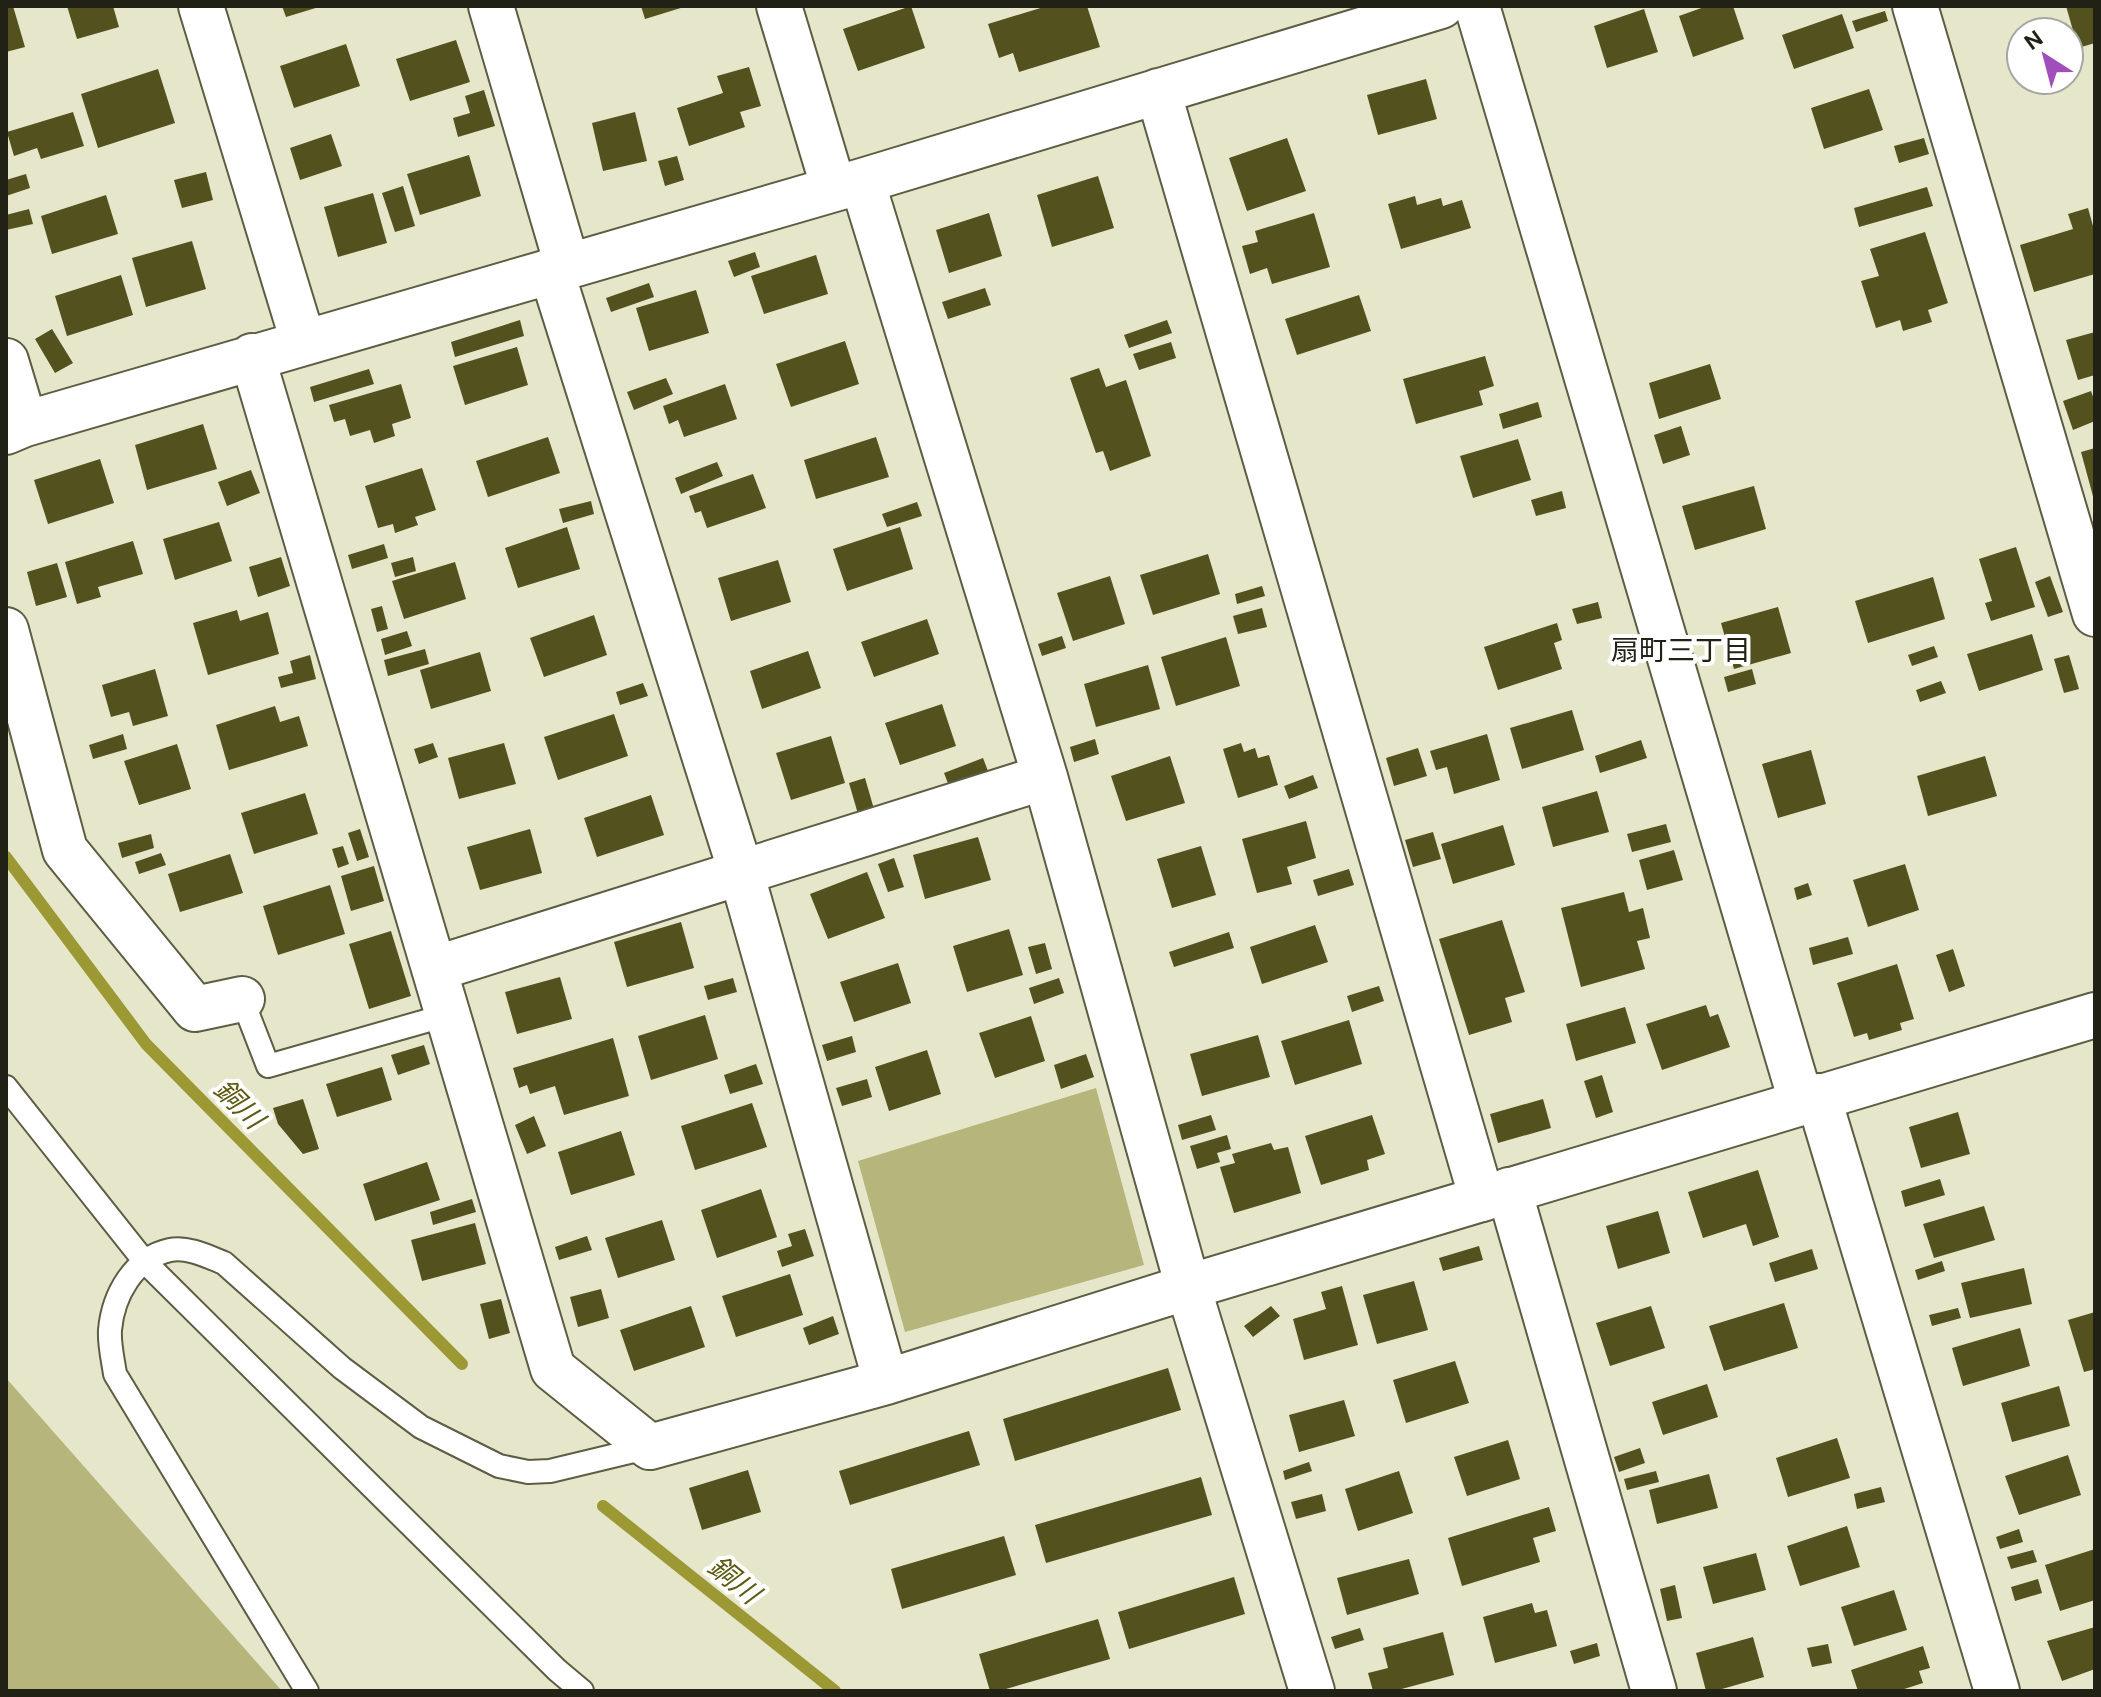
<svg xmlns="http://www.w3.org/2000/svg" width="2101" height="1697" font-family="'DM Sans','Noto Sans JP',sans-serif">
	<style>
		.green { fill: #b6b57c }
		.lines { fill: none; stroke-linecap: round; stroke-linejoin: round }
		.stream { stroke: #9c9935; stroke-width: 12 }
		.building { fill: #53521e }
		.lane-casing { stroke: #5d5d44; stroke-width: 26 }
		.street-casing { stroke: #5d5d44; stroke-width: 48 }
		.secondary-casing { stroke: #5d5d44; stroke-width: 48 }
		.lane { stroke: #fff; stroke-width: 22 }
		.street { stroke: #fff; stroke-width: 44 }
		.secondary { stroke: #fff; stroke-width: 44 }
		.labels { text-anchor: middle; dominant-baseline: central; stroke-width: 8; stroke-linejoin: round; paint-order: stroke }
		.neighbourhood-label { font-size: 28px; fill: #212116; stroke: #fff }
		.water-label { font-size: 28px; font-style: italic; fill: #5d5a11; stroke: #fff }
	</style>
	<rect width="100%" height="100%" fill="#e6e6ca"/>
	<path class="green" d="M1096,1088l48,177 -239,67 -47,-171z
		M6,1378l276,313h-276z"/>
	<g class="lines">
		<path class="stream" d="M6,857l140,187 316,320
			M603,1506l232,185"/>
	</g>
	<path class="building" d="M13,6l12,41 -19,5v-44z
		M67,6h46l6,21 -42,12z
		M282,6h37v1l-33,10z
		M641,6h43v1l-39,12z
		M911,6l14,42 -67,23 -15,-42z
		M1047,6h40l13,41 -81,25 -6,-19 -14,5 -11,-34z
		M1707,6h26l11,33 -51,18 -14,-41z
		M2066,6h29v37l-17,5z
		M1644,9l14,43 -51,16 -13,-42z
		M1885,11l3,10 -32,11 -4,-11z
		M1842,14l12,34 -60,21 -12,-34z
		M456,40l14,42 -60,19 -14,-42z
		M346,44l14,42 -66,22 -14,-42z
		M749,67l12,39 -21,6 5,15 -56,19 -12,-38 46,-15 -6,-17z
		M158,69l17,54 -77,25 -17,-54z
		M1426,79l11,40 -59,16 -11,-40z
		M1869,89l14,41 -59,19 -13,-41z
		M484,90l11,36 -37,11 -5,-19 17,-5 -5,-17z
		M73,112l11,34 -43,13 -4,-11 -23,8 -7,-24z
		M635,112l12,49 -44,10 -11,-48z
		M331,134l11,32 -42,14 -10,-32z
		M1287,138l19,53 -59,20 -18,-53z
		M1924,138l5,16 -30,9 -5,-17z
		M469,155l12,41 -61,19 -13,-41z
		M677,156l7,24 -19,6 -7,-25z
		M206,172l7,28 -31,8 -8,-28z
		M26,174l4,14 -24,8v-16z
		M1098,176l16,52 -62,19 -15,-52z
		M403,186l12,40 -20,6 -13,-39z
		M1927,187l6,19 -74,21 -5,-19z
		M373,193l14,50 -49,14 -14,-50z
		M106,195l12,39 -66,20 -11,-38z
		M1415,196l2,9 24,-7 2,8 19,-6 9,28 -70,21 -13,-45z
		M2088,208l7,25v41l-61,18 -14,-47 53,-16 -5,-15z
		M29,209l4,15 -27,6v-15z
		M989,213l13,43 -53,17 -13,-43z
		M1314,213l16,54 -58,17 -5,-16 -17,6 -8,-28 16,-4 -3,-11z
		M1925,232l23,71 -20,7 4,12 -29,9 -3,-11 -24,8 -15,-47 18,-5 -9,-27z
		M192,241l14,48 -60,18 -14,-49z
		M755,252l5,15 -26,10 -6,-16z
		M816,255l12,39 -64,20 -13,-38z
		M121,275l12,40 -66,21 -12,-40z
		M649,283l5,14 -43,15 -5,-14z
		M985,288l6,17 -43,14 -6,-17z
		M696,290l13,43 -60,18 -13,-43z
		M1359,295l12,36 -74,24 -12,-36z
		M520,320l4,16 -69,21 -4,-15z
		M1167,320l5,13 -43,15 -5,-13z
		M52,329l21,34 -18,10 -20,-34z
		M2095,332v43l-17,5 -12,-40z
		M845,341l14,43 -68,23 -15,-43z
		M1171,342l5,16 -37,12 -6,-16z
		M517,347l11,38 -63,20 -12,-39z
		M1485,356l9,30 -15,5 4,14 -67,19 -13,-45z
		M1710,364l11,35 -62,20 -10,-36z
		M1099,368l7,19 20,-7 25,76 -41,15 -7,-20 -7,2 -26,-75z
		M369,369l5,15 -60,18 -4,-15z
		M666,378l7,16 -39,16 -7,-18z
		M401,384l10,34 -19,6 3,12 -21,7 -4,-13 -20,6 -5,-17 -11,3 -5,-17z
		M725,384l12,35 -53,18 -6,-17 -9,4 -6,-18z
		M2091,391l4,11v19l-22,9 -10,-29z
		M1538,402l4,15 -39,12 -4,-15z
		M203,424l14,45 -70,21 -12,-45z
		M1681,426l9,29 -27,9 -9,-29z
		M548,437l12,36 -72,24 -12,-36z
		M876,437l13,40 -73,22 -12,-39z
		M1518,439l13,41 -58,18 -13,-42z
		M2095,448v52h-1l-13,-48z
		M100,459l14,44 -66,21 -14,-44z
		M717,462l6,14 -42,18 -6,-16z
		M422,468l14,42 -21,7 3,8 -23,8 -2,-9 -15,4 -13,-42z
		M251,470l9,23 -33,13 -9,-24z
		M753,474l13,34 -59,20 -6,-17 -6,2 -6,-17z
		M1754,486l12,43 -71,21 -13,-44z
		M1562,491l4,17 -30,8 -5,-16z
		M591,501l3,13 -31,9 -4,-14z
		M917,502l5,14 -35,11 -5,-13z
		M219,522l13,39 -57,19 -12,-41z
		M567,527l13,42 -62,19 -13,-40z
		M900,527l13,42 -66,22 -14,-42z
		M133,541l10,33 -45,13 3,10 -24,7 -12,-42z
		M384,544l4,14 -36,11 -4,-14z
		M2016,547l19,60 -44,14 -6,-18 7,-2 -13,-42z
		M1208,554l12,40 -67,21 -13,-40z
		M281,557l9,29 -32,11 -9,-30z
		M413,557l3,14 -21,6 -4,-14z
		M778,560l13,42 -60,19 -13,-43z
		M455,562l11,37 -62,20 -12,-38z
		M57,563l10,34 -31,9 -9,-34z
		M1110,576l15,48 -52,17 -16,-48z
		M2050,576l13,36 -15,5 -13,-35z
		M1933,577l12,42 -77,24 -13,-42z
		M1262,586l3,10 -28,8 -2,-10z
		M1598,602l4,16 -25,6 -5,-15z
		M382,606l6,23 -11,3 -6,-23z
		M1778,607l13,46 -57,16 -13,-46z
		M1262,608l5,19 -29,7 -5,-18z
		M237,610l3,11 28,-9 11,42 -71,21 -15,-52z
		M594,615l13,40 -63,22 -14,-39z
		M927,619l12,35 -65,23 -13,-35z
		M1557,623l5,17 -8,3 8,26 -64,21 -14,-43z
		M407,631l5,15 -27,9 -4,-16z
		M2032,634l11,36 -64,21 -12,-37z
		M1062,636l4,12 -24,8 -4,-12z
		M1226,637l14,49 -64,20 -15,-49z
		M1934,646l4,11 -26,9 -4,-11z
		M425,649l4,15 -41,12 -4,-16z
		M808,651l13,37 -59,21 -12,-38z
		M480,652l11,39 -60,18 -11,-39z
		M310,655l6,24 -35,9 -3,-11 15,-4 -3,-12z
		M2069,655l10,34 -15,4 -10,-34z
		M1148,665l12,44 -64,18 -12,-43z
		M155,669l13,47 -35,10 -4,-14 -18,5 -9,-32z
		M1752,669l4,15 -28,8 -4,-15z
		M1941,681l5,12 -26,9 -4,-12z
		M643,683l5,13 -28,9 -4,-13z
		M942,704l14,42 -56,19 -15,-42z
		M275,706l5,16 19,-6 9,30 -79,24 -13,-45z
		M1572,710l12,40 -62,19 -12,-41z
		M614,714l14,42 -70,24 -14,-43z
		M123,734l4,15 -34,10 -4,-14z
		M1487,734l13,46 -46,14 -7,-27 -11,3 -6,-19z
		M831,736l14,47 -54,17 -15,-47z
		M1095,739l4,15 -25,8 -4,-15z
		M1641,740l6,18 -47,15 -5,-17z
		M433,743l5,14 -19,7 -5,-15z
		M504,743l12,41 -57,15 -11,-41z
		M1241,743l3,9 11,-4 3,10 11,-3 9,30 -40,13 -15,-49z
		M177,744l14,45 -52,16 -15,-44z
		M1418,748l9,28 -33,10 -8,-28z
		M1811,750l15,54 -48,14 -16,-54z
		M1170,756l15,47 -59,18 -15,-45z
		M1985,756l12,40 -69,20 -11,-40z
		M983,758l5,13 -39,15 -5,-13z
		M1313,775l5,13 -29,11 -5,-13z
		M865,778l11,38 -16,5 -11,-38z
		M1597,791l12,41 -56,15 -11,-40z
		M305,793l13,41 -64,20 -13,-41z
		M651,795l13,40 -67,22 -13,-39z
		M1306,821l10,37 -29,9 5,17 -35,9 -15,-54z
		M1666,824l5,18 -39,10 -5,-18z
		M1503,825l12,40 -62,19 -12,-40z
		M360,829l9,28 -12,4 -9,-28z
		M530,829l12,44 -62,17 -13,-43z
		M1433,832l8,27 -28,8 -8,-27z
		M151,834l3,14 -32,10 -4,-15z
		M978,837l13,43 -66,19 -12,-44z
		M343,846l6,18 -11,4 -6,-19z
		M1201,846l15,49 -44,13 -15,-49z
		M1674,850l9,30 -36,10 -8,-30z
		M161,853l5,12 -27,9 -4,-12z
		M230,854l13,39 -63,19 -12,-38z
		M894,858l10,29 -16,5 -10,-28z
		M1905,864l14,46 -51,17 -15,-47z
		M374,866l10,35 -33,10 -10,-35z
		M1349,869l5,16 -36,11 -5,-16z
		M867,872l18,46 -57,21 -18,-45z
		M1808,883l4,12 -15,5 -3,-12z
		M330,885l15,49 -67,21 -15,-49z
		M1624,892l5,20 14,-4 7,30 -13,3 8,28 -64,18 -20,-79z
		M1502,920l23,72 -20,6 7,24 -43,13 -30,-96z
		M681,922l13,46 -67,19 -13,-45z
		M1315,925l13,37 -66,22 -12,-37z
		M1009,929l14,46 -56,17 -14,-46z
		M391,931l20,65 -42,13 -20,-65z
		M1229,932l5,16 -60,19 -5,-15z
		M1848,937l5,17 -40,11 -4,-17z
		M1045,943l7,26 -16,5 -8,-27z
		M1953,949l12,37 -16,6 -13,-37z
		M898,963l13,40 -57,19 -14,-40z
		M1897,964l17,55 -14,4 2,7 -33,10 -2,-7 -13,4 -17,-54z
		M560,977l12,42 -55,15 -12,-42z
		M733,978l4,14 -29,8 -4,-14z
		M1059,978l5,15 -30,11 -5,-16z
		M1379,986l5,15 -32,11 -5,-16z
		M1706,1005l4,12 8,-3 12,33 -68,23 -16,-46z
		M1625,1007l11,36 -60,18 -10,-37z
		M705,1015l13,44 -67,21 -13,-44z
		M1031,1016l14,45 -50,17 -16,-45z
		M1349,1020l13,44 -67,21 -14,-44z
		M1258,1035l12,42 -68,19 -12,-42z
		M852,1036l4,16 -29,9 -5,-16z
		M613,1038l16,58 -65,19 -9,-29 -25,8 -3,-9 -8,3 -6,-20z
		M424,1045l6,19 -32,11 -7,-20z
		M927,1050l14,44 -52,17 -14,-44z
		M1086,1054l8,23 -33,12 -7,-24z
		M756,1064l7,20 -33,10 -6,-19z
		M382,1067l10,33 -55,17 -11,-33z
		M1602,1075l11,37 -17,6 -12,-37z
		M867,1079l5,18 -30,9 -6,-18z
		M303,1099l16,50 -16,5 -25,-30 -5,-16z
		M1543,1099l8,29 -53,15 -8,-29z
		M752,1103l15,44 -72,23 -14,-44z
		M1958,1112l12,42 -49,14 -12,-41z
		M1211,1115l5,15 -34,10 -4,-15z
		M1372,1115l13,39 -18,6 2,10 -48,15 -16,-49z
		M534,1116l12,30 -19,8 -12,-29z
		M621,1131l14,44 -64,20 -13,-43z
		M1227,1135l4,14 -14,4 3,9 -23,7 -7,-23z
		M1271,1143l3,7 14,-3 13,46 -67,20 -14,-46 15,-4 -3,-9z
		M427,1162l13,38 -65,21 -12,-37z
		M1758,1170l21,67 -26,9 -7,-22 -43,14 -15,-46z
		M1940,1179l5,16 -40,12 -4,-16z
		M761,1189l16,48 -60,21 -16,-48z
		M472,1199l4,13 -43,13 -3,-13z
		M1984,1206l11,34 -61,18 -11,-34z
		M1658,1211l12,42 -52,16 -12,-43z
		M662,1220l13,40 -57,18 -13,-40z
		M475,1223l11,41 -64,17 -11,-41z
		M805,1229l9,27 -32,11 -5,-16 15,-5 -4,-12z
		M587,1236l5,14 -33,10 -4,-13z
		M1479,1246l4,14 -40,11 -4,-13z
		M1812,1249l6,20 -43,13 -6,-19z
		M1942,1261l3,10 -27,9 -3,-10z
		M2024,1268l8,36 -62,14 -9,-35z
		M790,1274l13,41 -67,22 -14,-41z
		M1414,1281l14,49 -51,14 -14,-49z
		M1342,1286l16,59 -54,15 -11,-41 33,-10 -5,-17z
		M601,1289l8,29 -31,9 -8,-30z
		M501,1299l9,34 -21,6 -9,-35z
		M1784,1303l14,45 -74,23 -15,-45z
		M691,1306l14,41 -71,24 -14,-41z
		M1271,1306l9,10 -27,21 -9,-11z
		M1651,1306l14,42 -55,18 -14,-43z
		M1958,1308l3,10 -29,8 -3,-11z
		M2095,1312v57l-11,3 -16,-52z
		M833,1316l6,18 -30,11 -6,-17z
		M2020,1328l10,38 -67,20 -11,-38z
		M1455,1361l14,42 -63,20 -13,-43z
		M1168,1368l13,42 -166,51 -12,-42z
		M1707,1384l11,33 -55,18 -11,-33z
		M2059,1386l11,40 -58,16 -11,-39z
		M1344,1400l11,36 -56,16 -10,-37z
		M969,1431l11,34 -130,40 -11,-34z
		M1837,1438l13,40 -62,19 -12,-39z
		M1508,1440l12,39 -53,17 -13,-39z
		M1640,1448l5,15 -26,9 -5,-15z
		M2068,1455l13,40 -62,20 -14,-39z
		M1309,1462l3,9 -27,9 -2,-9z
		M748,1470l13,42 -59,18 -13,-42z
		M1399,1471l14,42 -55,18 -13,-42z
		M1656,1471l3,11 -32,8 -3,-11z
		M1709,1474l9,34 -61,16 -8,-34z
		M1201,1477l11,38 -166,48 -11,-38z
		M1881,1487l4,15 -28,7 -3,-15z
		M1322,1494l4,17 -30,8 -5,-17z
		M1549,1507l7,24 -23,7 7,24 -78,24 -14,-48z
		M1847,1526l13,41 -60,19 -13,-40z
		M2019,1529l4,13 -23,7 -4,-12z
		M1004,1536l12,39 -114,34 -11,-40z
		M2095,1549v51l-35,11 -15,-46z
		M2033,1550l4,12 -26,7 -4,-12z
		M1756,1553l10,37 -53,14 -10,-37z
		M1409,1559l10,35 -72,21 -10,-37z
		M1234,1577l11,37 -116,35 -11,-37z
		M2038,1579l4,14 -27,8 -4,-14z
		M1675,1585l7,33 -15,3 -7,-32z
		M1894,1590l13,40 -53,16 -13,-39z
		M1532,1603l3,10 12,-3 10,36 -62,17 -12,-46z
		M1098,1619l12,40 -111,32h-9l-11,-37z
		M2095,1627v42l-33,12 -15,-40z
		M1360,1628l4,12 -29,9 -4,-12z
		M1443,1632l11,43 -60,16h-21l-5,-18 20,-5 -5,-20z
		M1753,1637l11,40 -49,14h-9l-10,-38z
		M1597,1643l3,13 -26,8 -4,-13z
		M1828,1644l4,19 -20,4 -5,-19z
		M1923,1646l7,22 -11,3 4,12 -25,8h-40l-7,-21z"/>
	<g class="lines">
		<defs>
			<path id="lane" d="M242,999l26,67 179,-51
				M6,1087l139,175 412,408 25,21
				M307,1691l-192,-317c-2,-14 -6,-30 -5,-44 3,-34 23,-72 60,-80 17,-4 39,7 54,13l118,105 79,59 78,39 29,6 22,-1 100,-24"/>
			<path id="street" d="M201,6l102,335
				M491,6l76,259
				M779,6l55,183
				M1477,6l324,1095
				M1915,6l180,608
				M1158,91l324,1108
				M862,181l183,596 143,510 124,404
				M551,270l190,602 145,510
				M252,356l301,1013 97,78 236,-65 302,-95
				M6,361l19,63
				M6,432l19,-8 837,-243 579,-175
				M6,630l59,220 130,159 47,-10
				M434,969l611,-192
				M1818,1096l179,595
				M1509,1190l145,501"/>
			<path id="secondary" d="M1188,1287l907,-272"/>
		</defs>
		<use href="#lane" class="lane-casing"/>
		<use href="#street" class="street-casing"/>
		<use href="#secondary" class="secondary-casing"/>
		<use href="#lane" class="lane"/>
		<use href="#street" class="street"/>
		<use href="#secondary" class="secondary"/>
	</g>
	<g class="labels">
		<g class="neighbourhood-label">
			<text x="1681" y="650">扇町三丁目</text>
		</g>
		<g class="water-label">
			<text transform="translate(239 1104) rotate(45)">銅川</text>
			<text transform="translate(734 1580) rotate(39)">銅川</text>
		</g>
	</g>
	<rect width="2101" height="1697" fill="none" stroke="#212116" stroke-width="16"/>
	<g transform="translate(2045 56) rotate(324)"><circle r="38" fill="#ffffff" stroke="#a6a6a2" stroke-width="2"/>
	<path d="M0-6L14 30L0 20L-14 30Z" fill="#a14dbb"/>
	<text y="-12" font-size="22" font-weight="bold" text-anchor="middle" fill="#212116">N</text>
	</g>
</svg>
